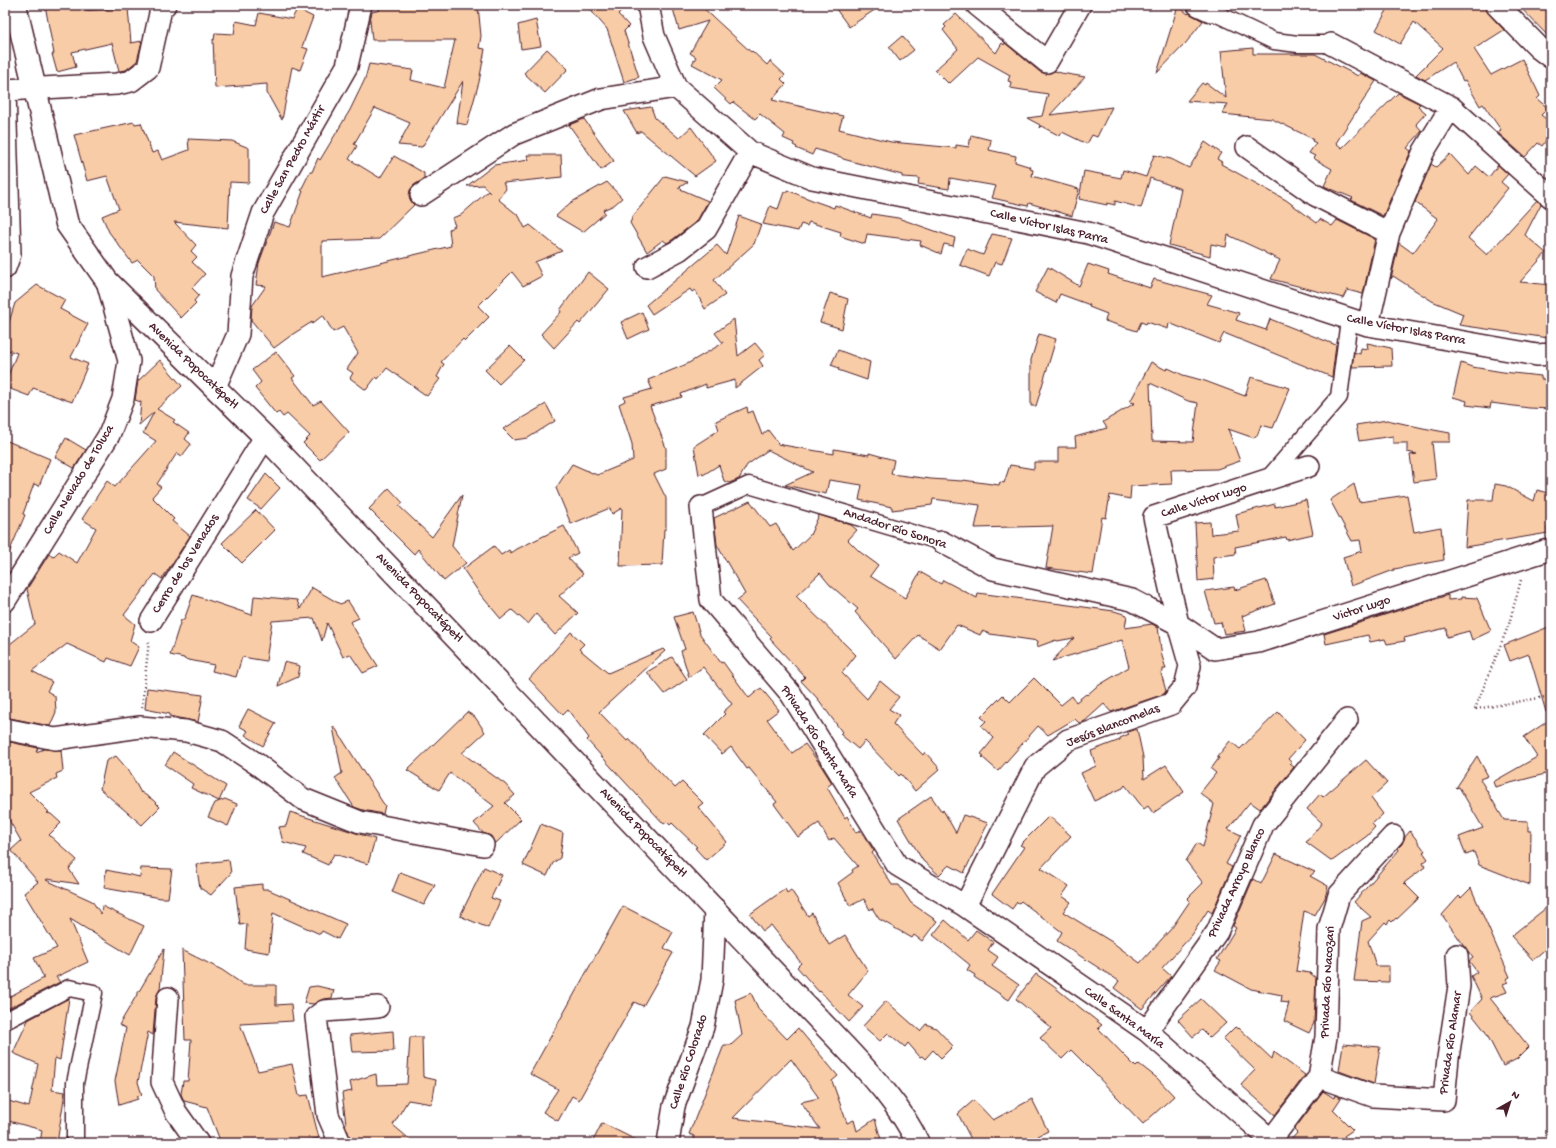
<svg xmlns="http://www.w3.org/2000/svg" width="1556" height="1148" font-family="'Gochi Hand',sans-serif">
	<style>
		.building { fill: #f9cca8; stroke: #4a1f2b; fill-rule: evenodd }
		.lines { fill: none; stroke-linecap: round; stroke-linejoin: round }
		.pedestrian-casing { stroke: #4a1f2b; stroke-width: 19 }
		.minor-casing { stroke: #4a1f2b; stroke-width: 24 }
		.tertiary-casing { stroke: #4a1f2b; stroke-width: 25 }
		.secondary-casing { stroke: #4a1f2b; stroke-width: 25 }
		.path { stroke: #4a1f2b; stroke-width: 2.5; stroke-dasharray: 1 3; stroke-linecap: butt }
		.pedestrian { stroke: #fff; stroke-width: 16 }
		.minor { stroke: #fff; stroke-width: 21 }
		.tertiary { stroke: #fff; stroke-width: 22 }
		.secondary { stroke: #fff; stroke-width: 22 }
		.labels { text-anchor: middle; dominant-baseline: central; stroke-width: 3.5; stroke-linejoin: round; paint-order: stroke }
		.street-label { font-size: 13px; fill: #4a1f2b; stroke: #fff }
	</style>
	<rect width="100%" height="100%" fill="#fff"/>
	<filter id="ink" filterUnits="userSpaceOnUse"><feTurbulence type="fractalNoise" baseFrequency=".025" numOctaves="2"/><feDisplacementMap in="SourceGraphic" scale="8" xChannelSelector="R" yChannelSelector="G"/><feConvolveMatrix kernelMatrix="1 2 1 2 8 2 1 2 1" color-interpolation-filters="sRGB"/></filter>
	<g filter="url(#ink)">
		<path class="building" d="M45,5h36l1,6 46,-3 3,35 11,-2 -5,20 -11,9 -7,1 -7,-28 -40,9 4,15 -19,5 -5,-18h2z
			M378,5h100l3,31 -2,12 6,1 -6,33 -12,43 -10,-2 6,-42 -41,66 -24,-2 12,-22 -35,-15 -21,36 3,2 -8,13 31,19 14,-22 30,17v6l-10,6 -4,5 -1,6 2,5 3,4 -35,34 -57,2v36l129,-31 -2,-17 6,-3 -3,-8 9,-3 27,-24 2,2 -7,-8 -16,1 27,-21 35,-5 -2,-5h34l1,22 -59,6 3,6 -8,10 21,17 6,12 5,-3 32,26 -27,11 7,14 -19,10 -11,-14 -34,34 11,11 -24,24 -2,-2 -22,23 3,2 -7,13 3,2 -13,17 -40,-28 -9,11 -2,-2 -10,13 -16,-12 3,-5 -6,-4 11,-16 -15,-26 -10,5 -10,-17 -11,9v-2l-19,12 -19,14 -23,-28 1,-14 14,-20 -10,-1 3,-22 15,-41 16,5 13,-36 -2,-1 9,-18h2l6,-14 2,2 30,-50 15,-31 4,-15 44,6 -2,10 33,8 11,-48h-83l-2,-20 2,-8 8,-2z
			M586,5h42l-10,9 11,12 -5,5 15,46 -15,5 -17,-53z
			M672,5h28l51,47 1,-1 15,14 3,-4 15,14 -4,4 5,5 -14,16 71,16 -4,13 52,13 65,6v-3l13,2 2,-12 20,5 -2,10 27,6 -1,6 16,5 -1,2 3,1 -1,6 47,13 -7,27 -43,-13 -1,3 -36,-8 4,-12 -46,-8 -1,11 -31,-5 1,-6 -17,-1v-2l-59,-16 -2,-2 -26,-8 -3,6 -16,-7 1,-1 -4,-2 1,-2 -11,-5 2,-4 -25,-20 -5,5 -22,-17 -2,2 -17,-16 8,-8 -30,-16 4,-7 -6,-4 18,-32 -29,9z
			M833,5h49l-33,22z
			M1390,5h95l3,8 16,17 -30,19 17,26 31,-16 18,37 -3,3 11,9 -7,7 10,8v11l-9,12 -4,-3 -13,14 -28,-25 4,-2 -18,-26 -3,2 -15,-26 -2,1 -10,-19 -28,18 -9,-5 27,-27 -29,-26 -14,22 -24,-14z
			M1518,5h33v34z
			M1178,6l10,8 1,-1 14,8 -18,23 -28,29z
			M297,9l16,8 -11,30 6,2 -8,21 -8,-3 -10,53 -15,-27v-9l-52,4 -2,-49 1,1 1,-7 19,1 2,-13 20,4 3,-12 33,6z
			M956,14l40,39 6,-10 2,2 1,-2 35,29 6,2 9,-3 6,2 24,4 -35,38 62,-8 -15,30 -5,-2 -5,9 -25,-12 -2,4 -19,-10 -2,2 1,-3 -13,-7 15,-2 6,-22 -38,-6 1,-6 -3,-1 2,-6 -32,-18 -28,26 -1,-1 -1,1 -13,-13 23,-21 -15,-19 3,-3 -2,-2z
			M536,20l5,26 -20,3 -3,-24z
			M902,36l12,14 -14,11 -11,-14z
			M1253,48v6h62l43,22 2,-3 16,8 -40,62 6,5 56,-55 22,11 -2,2 8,7 -10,11 6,7 -15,17 4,3 -28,65 -32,-16 2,-2 -29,-12 8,-17 -19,-11 2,-2 -6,-3 7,-10 -4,-2 1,-2 -41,-20 -50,-5 6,-10 -41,-3 15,-18 3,2 1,-2 20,15 -5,-47z
			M547,49l21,20 -23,24 -21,-20z
			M651,107l4,11 24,20 12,-11 25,34 -21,15 -54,-45 -4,2 -13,-22z
			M584,119l30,42 -13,9 -32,-45z
			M134,122l1,2 6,-1 11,30 6,-2 4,9 27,-10 -1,-11 44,2 17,7v35l-19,-1 -2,46 -54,-6 22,23 -5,6 6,6 -5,5 13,12 -13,14 7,7 -5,6 2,2 -15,15 -26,-28 -1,-14 -16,-16 -6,3 -23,-31 -7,-16 17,-7 -12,-33 -20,5 -13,-46z
			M1205,142l16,11 -4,6 5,3 -1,2 65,36 31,23 3,-4 12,7 5,-6 38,19 -12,55 -16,-4 -4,8 -72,-19 9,-19 -15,-7v-1l-37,-17 -2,12 -15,-3 -1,12 -41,-11 12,-56 -31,-11 -9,30 -26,-7v4l-8,-2v2l-28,-6 5,-28 37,7 2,-8 23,7 8,-22 17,4 18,9z
			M1450,154l19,21 7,-9 13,11 9,-12 10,9 -7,8 7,6 -40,50 19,17 50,-55 4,4 -16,31 21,18 -26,29 31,3v46l-3,7 -89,-13 4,-11 -31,-13 -39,-25 -2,3 8,-36 14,10 25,-34 -23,-17 16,-38 5,3z
			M665,176l23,6 -10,6 30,13 -11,20 -25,19 -5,3 -4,-3 -16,12 -17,-29 3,-7z
			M607,182l15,16 -8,7 -11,5 2,3 -22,19 -27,-16 14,-13z
			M787,190l30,12 17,6 1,-3 36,13 1,-4 26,4 57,20 -2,8 -9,-2 -3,10 -21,-9 1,-4 -54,-7 -2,10 -25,-8 1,-4 -32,-10 -2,4 -6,-2 -3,7 -35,-7 7,-18 8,3 6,-17h3z
			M739,216l22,8 -7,20 -40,36 11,15 -20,14 -10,-19 -3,2 -2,-3 -38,25 -6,-9 71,-60 9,10z
			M992,234l20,4 -10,26 -7,-2 -6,14 -29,-11 7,-16 16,6z
			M1088,264l21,7 -1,3 42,14 4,-9 58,16 -5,9 32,9 -3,7 30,10 4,-11 66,26 -4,32 -108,-44 -5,10 -50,-20 -1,6 -21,-7 -1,2 -5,-2 -4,9 -32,-10 2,-7 -18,-7 1,-2 -30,-11 -4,9 -21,-11 13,-25 31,19z
			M588,272l21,17 -29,35 -2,-2 -24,26 -13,-14 20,-22 -1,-2z
			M37,285l28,15 -5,9 28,15 -17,33 17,7 -16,38 -39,-14 -4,8 -24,-9v-4l12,-30 -12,-4v-14l10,-32z
			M830,293l18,6 -6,30 -22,-7z
			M642,312l7,17 -21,10 -7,-17z
			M734,319l4,37 17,-13 10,12 -6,5 4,6 -28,22v-8l-29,8v-4l-25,10 1,3 -32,9 16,42v21l-12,5 12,24v31h-2l-2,36 -42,1 2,-58 -10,6 -2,-6 -39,16 -15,-36 16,-24 25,11 36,-15 -1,-16 -13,-40 6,-3 -1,-4 28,-8 -4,-9 39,-16 36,-21 -8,-10z
			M1039,334l17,5 -20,67h-5v-46z
			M1367,343l24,5 1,18 -40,1 2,-15 6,2 1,-6 7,1z
			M510,346l14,14 -25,24 -14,-14z
			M838,350l32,12 -3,18 -29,-10 1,-2 -8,-3z
			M276,352l19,24 -3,2 21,27 8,-4 28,31 -29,28 -17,-17 7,-7 -23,-22 -4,3 -4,-5 -3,2 -21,-26 6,-6 -9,-12z
			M160,360l22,26 -25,23 18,11 -2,2 16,11 -4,6 6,5 -9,12 -5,-3 -20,31 4,3 -9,10 22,22 -2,2 18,15 -28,43 -7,-5 -31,41 11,9 -5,17 9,6 -9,19 -22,-8 -2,4 -39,-18 -35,27 20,11 -5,9 8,5 1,16 -6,14 -45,-9v-69l30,-24 -8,-35 22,-35 4,3 6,-6 18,12 19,-35 -14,-9 25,-38 8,6 41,-46 -13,-8 11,-21 -15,13 2,-23 -6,-2 3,-19z
			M1151,362l15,8 2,-2 15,7 22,6 40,15 6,-19 39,11 -17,40 -12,-3 -4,11h-2l-1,2 -26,-9 12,32 -23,8 -46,1 1,14 -41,2 -1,13 -20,-4 -4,23 -4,-1 -9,57 -47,-6 7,-42 -78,2 5,-23 -47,-6 -1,6 -40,5v-3l-33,-7 3,-15 -33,-5 -3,14 -41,-9 28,-13 -45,-22 -21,15 -8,14 -10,4 -5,-2 -5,-16 -16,10 -1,-2 -3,2 -5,-29 25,-16 -3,-9 31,-14 1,6 5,-2 9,24 6,-5 10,13 -1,1 57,10v-5l35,6v-2l25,7 -3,14 40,5 31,2 1,-1 36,5 1,-3 4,1 6,-18 24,4v-7h24v-15h18l-1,-10 32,-9 -4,-6 32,-19 -5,-1zM1150,383l38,18 10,2 -5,39 -41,-1z
			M1461,363l11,4 31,5 38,4v3l10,1v29l-22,-1 -38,-5 -1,5 -24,-3 1,-4 -14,-4z
			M546,404l9,17 -27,17 -14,2 -11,-11z
			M1387,420l36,8 27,5v9h-18l4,37 -22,3 -4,-27 7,-1 -10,-2v-9h-14v-7l-34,5 -3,-16z
			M66,438l20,12 -12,18 -19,-11z
			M5,440l45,19 -11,27 -5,-2 -11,30 2,1 -20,47z
			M266,474l14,14 -19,21 -13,-9z
			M1354,484l5,18 48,-7 7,37 27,-5 3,33 -50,9v1l-43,16 -8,-29 19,-6 -2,-11 -8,1 -22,-41z
			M1495,484l11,2 28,15 3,-11 14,4v34h-4l1,5 -83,14 3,-47h25z
			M389,488l14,15 -4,3 33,31 30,-42 -10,51 14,17 -22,18 -26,-32 -4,5 -45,-45z
			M1306,500l7,34 -26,6 -1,-3 -51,10 1,7 -23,3 1,22 -16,2 -3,-58 15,-1 1,13 1,-1 27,-3 -3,-17 39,-10v3z
			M750,501l20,26 6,-3 17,27 17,-16 9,-20 32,10 6,5 -9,10 12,12 18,13 -8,11 35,22 15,-26 21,12 2,-4 34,18 1,-5 136,18 13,4 -2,13 27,-4 4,2v2l2,-1 4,29 4,13h-3v3l-2,1 5,18 -2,3 -53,18 -7,-8 -19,17 -6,2 -4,-4 -27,16 -10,-9 -40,45 -16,-14 2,-1 -3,-2 13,-16 -13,-12 5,-5 -5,-4 22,-22 7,7 24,-24 27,27 11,-9 4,6 10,-8 1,1 9,-8 33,-20 -7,-27 -70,21 22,-23 -17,3 -1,-1 -19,7 1,-6 -48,-7 -8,-3 -2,4 -23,-10 -17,24 -22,-14 -22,24 -41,-47 3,-3 -28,-24 -10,-12 -24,23 60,59 -14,18 25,26 13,-18 19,16 -10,12 10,6 -6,9 30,31 2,-3 15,17 -25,22 -14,-17 -2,2 -34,-35 -7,8 -18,-15 2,-2 -24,-33 -17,-18 4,-4 -35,-38 2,-2 -35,-37 8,-6 -28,-49 -3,-27z
			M256,510l19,20 -33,33 -20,-20z
			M564,526l14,27 -10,5 15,16 -24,22 19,17 -23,22 -19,-21 -8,10 -16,-14 -11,9 -21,-25 -17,-25 31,-23 7,9 8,-5 2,3 6,-4z
			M1266,580l9,24 -33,12 4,15 -22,3 -3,-12 -7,1 -9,-32 29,-4 1,3z
			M311,587l29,17 8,-3 11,17 -9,4 28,44 -15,7 -13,-19 -7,3 -16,-34 -5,18 -8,-23 -42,3 -6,40 -24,-4 -6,20 -24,-6 2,-6 -30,-6v-1l-14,-3 11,-35h3l9,-25 59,20 2,-19 43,4 3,9 12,-21z
			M1448,595v5l13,-1v-2l16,1 14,33 -19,9 -3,-9 -22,6 -1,-9 -42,10 1,3 -18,3 -2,-5 -15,3 -2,-7 -42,9 -2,-10z
			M693,612l7,22 21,29 2,-1 26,36 12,-10 18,22 -12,9 25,34 13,-9 15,20 12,19 -5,4 18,31 2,-2 9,17 4,-3 14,21 -2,2 20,32h7l12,18 26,18 -15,20 -8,-6 -2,3 -33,-19 -7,-11 -2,2 -6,-11 -14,7 -12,-23 15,-11 -1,-2 6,-4 -24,-28 -5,3 -10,-18 -21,14 -24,-33 3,-2 -28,-34 -2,1 -16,-22 -9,7 -18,-19 21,-21 -2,-2 9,-8 -29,-37 -14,10 -8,-26 4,-2 -11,-32z
			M1551,626v86h-5l-17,-58 -19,7 -6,-16z
			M571,632l13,12 -5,5 29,24 55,-24 2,2 -66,61 28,29 2,-2 46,49 7,-6 21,21 -5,4 29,35 -21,18 -11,-12 2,-1 -25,-24 -2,2 -3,-3 -3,2 -52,-56 -25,-28 2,-2 -21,-28 -5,5 -34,-36z
			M672,657l15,22 -22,15 -18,-22z
			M284,662l16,4 -2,11 -20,9z
			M147,688l56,7 -5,27 -29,-6 1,-2 -25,-5z
			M248,709l28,14 -13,23 -18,-11 3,-4 -9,-5z
			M467,712l8,5 10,15 -23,21 43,31 10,11 -10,8 16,16 -26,25 -4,-8 -8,-3 -9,-10 20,-17 -44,-33 -11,17 -32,-20z
			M1278,712l27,28 -17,19 4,4 -2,1 4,3 -34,42 -10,-7 -22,27 13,6 -15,29 6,3 -20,46 -4,-3 -16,25 -30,33 9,8 -29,33 -28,-21 5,-7 -62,-40 5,-9 -41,-31 -2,2 -2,-1 -5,7 -20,-15 32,-47 -4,-2 29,-29 22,20 -30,32 28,18 -7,10 9,6 -8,10 49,30 28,21 31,-34 19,-28 -3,-2 16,-16 -17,-22 11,-18 6,4 11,-43 -14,-11 16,-20 -5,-4 8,-11 -2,-1 13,-16 10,8z
			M1551,719v58l-2,-4 -54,14 -2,-5 44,-25 -13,-20z
			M334,726l49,77 2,2 -2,9 -20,-4 -9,-3 -19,-29 7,-5 -9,-46z
			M1137,729l6,28 1,22 22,-14 18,27 -31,21 -5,-7 -4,3 -19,-24 -2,3 -29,13 -13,-28 15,-7 -5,-15 29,-11v-2l9,-4 -2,-2z
			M5,741l33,7 -2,4 8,-3 17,1 2,21 -7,3 1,4 -28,14 20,20 -2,1 4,1 10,9 -12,12 28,25 -8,9 10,15 -32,-5 -1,1 46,21 9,13 1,-8 42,20 -14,29 -60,-36 18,43 -32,15 4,5 -55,28v-11l39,-21 -10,-20 23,-10 -33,-55 14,-11 -27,-32 10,-9 -16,-28z
			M173,752l53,34 -7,15 -28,-13 2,-4 -28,-19z
			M116,756l13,15 12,22v-1l12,8 7,7 -18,18 -42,-36 6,-28z
			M1477,756l11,20 -8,3 24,41 24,1v10h3l-1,54 -51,-20 -5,-13 -8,3 -7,-18 24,-9 -24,-41 -3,1z
			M1366,760l21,23 -16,15 12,16 -11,10 3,3 -8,9 -35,25 -26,-19 16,-19 -15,-14 13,-15 3,3z
			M931,796l11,16 1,-2 13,23 7,-18 25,8 -24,50 -15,-8 -10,10 -16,-14 -25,-42z
			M225,799l12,5 -9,22 -20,-9 7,-14z
			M290,812l85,27 -7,25 -34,-10 -6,11 -25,-11 3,-6 -23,-6 -4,-15 7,-1z
			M541,824l22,9 -3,25 -7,5 -6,13 -24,-11z
			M1410,831l15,20 -2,1 5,7 -5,4 2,4 -21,16 15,15 -22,21 -1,-1 -4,4 -2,-2 -3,4 -2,-2 -17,19 8,25h13v16l-35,-1 8,-60 9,-4 -17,-15 45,-52 -1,-2 4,-4 3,-7z
			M1276,854l39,18 -5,4 18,10 -3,12 -10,17 -11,-4 -5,35h1l-4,25 14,2 6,5 -2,45 -5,10 -25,-12 5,-18 -8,-1 1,-7 -31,-6 -36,-19 6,-9 -4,-2 19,-31 -3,-2 20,-47 8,5z
			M229,860l2,13 -20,22 -11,-7 -4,-24z
			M484,867l18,8 -11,23 9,3 -12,27 -28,-12z
			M141,868l31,1 -4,29h-7l-57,-10 2,-18 34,7z
			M400,872l35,13 -11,20 -32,-13z
			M262,884v5h5l79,35 -8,15 -16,-8 -2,3 -47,-21 -4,40 -24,-4 2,-25 -7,1 -5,-38z
			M1471,888l39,89 -4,2 2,3 -5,2 4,8 -17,6 39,49 -12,12 -14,7 -18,-35 -15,-19 12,-13 -11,-23 6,-4 -8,-11 4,-3 -31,-43 17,-19 2,2z
			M785,889l2,4 4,-3 17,26 4,-3 17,32 16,-10 23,36 -20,24 15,12 -14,15 -29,-31 -1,1 -22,-25 4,-4 -30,-38 -8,6 -13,-17z
			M1551,904v40l-18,16 -22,-24z
			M623,906l50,26 -9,16 9,5 -30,53 -9,-4 -55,98 -7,-4 -14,25 -15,-9 15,-23 -28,-15z
			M945,920l23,20 8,-10 17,12 -5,8 10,7 -6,9 27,19 -10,15 -35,-23 1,-2 -8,-5 3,-5 -37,-30z
			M164,949l-4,40 -4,8 -3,38 -5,-3 -10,50 4,13 -5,1 1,3 -19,6 -4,-24 11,-53 -7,-3z
			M182,950l40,20 22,15h32v20l15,-1 2,17 -53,3 18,47 34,-7 7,32 9,-1 11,43 -28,5h-70l-14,-36 -23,-6 -3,-7 2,-13h5l3,-41h-6z
			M1036,974l17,12 49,39 -4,3 26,27 12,12 3,-3 18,14 17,18 -31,28 -49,-51 -23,-23 -9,9 -22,-21 11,-10 -35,-29z
			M317,986l17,4 -2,8 -9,1 -9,5 -10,-1 5,-16z
			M751,993l8,17 28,29 11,-11 40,48 -6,5 15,42 7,-3 3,11 18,-12 7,24h-188v-7l-5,-2 35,-89h7l11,-10 -7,-35zM791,1059l28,39 -18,4 19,27 -87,-11z
			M69,998l-9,62 -5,-2 -3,32 13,2 -8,51h-17l2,-13 -37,-10v-20l24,7 9,-43 -25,-11 15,-33z
			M1201,999l25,24 -16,15 -8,-8 -9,7 -15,-17z
			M886,1001l34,30 6,-7 10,4 17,18 -12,12 -8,-8 -8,9 -3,-3 -2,1 -12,-14 -3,4 -17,-14 -8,8 -17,-15z
			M1235,1027l3,2 1,-1 33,31 2,-7 31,23 -30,40 -34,-30 14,-15 -32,-31z
			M393,1031l1,20 -42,1 -2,-17z
			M410,1037h12l1,40 13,3 -4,24 -24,-4 -15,25 21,18h-62l-7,-19h1l-4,-31 10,-2 -2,-9 26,-8 1,11 30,-1z
			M1343,1044l37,3 -6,37 -35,-13z
			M1323,1091l11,7 1,-3 6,3 -8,12 20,20 -9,6 4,7h-60l9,-10 -3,-3z
			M1032,1099l16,32 -10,5 4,7h-69l-15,-29 16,-14 19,20z
			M602,1123l40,20h-50z"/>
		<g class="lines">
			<defs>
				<path id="pedestrian" d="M1211,11l63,30 24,3h33
					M1267,480l72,-83 10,-77
					M701,507l48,-22 193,57
					M5,1021l64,-33 25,5 -19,90v60"/>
				<path id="minor" d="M648,5l6,31 22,51 74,65 62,26 276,55 280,92 169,30 14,-1
					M977,5l70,57 33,-57
					M1198,5l13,6
					M1331,44l120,63 100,90
					M5,90l112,-6 14,-3 17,-13 13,-59 4,-4
					M1247,147l68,48 74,38
					M421,195l93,-61 87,-35 75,-12
					M647,267l32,-17 27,-21 44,-77
					M5,268l5,-14 -5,-164
					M1368,325l21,-92 35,-82 27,-44
					M215,387l23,-53 4,-58 21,-63 84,-147 14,-61
					M701,507l10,93 80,94 106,171 68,41 182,125 124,109 2,3
					M942,542l51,27 139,31 46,24 37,25 44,-7 292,-93
					M5,601l104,-166 14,-36 6,-38 -22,-80
					M151,621l114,-184
					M5,729l50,10 85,-12 46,4 36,10 35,23 46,35 57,23 123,23
					M965,906l70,-139 33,-27 103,-36 14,-17 5,-21 -12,-42 -24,-107 155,-51
					M168,998l-6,84 14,30 22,31
					M1147,1031l70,-99 46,-107 84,-105
					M1319,1077l54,19 71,4 4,-42 11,-72 -2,-31
					M1271,1140l48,-63 7,-40 3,-108 10,-34 54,-59
					M340,1143l-12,-28 -12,-98 8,-6 54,-4
					M668,1143l6,-37 29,-79 9,-47 3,-71"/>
				<path id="tertiary" d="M1497,5l42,43 12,9"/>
				<path id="secondary" d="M15,5l52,219 40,57 158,156 582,612c27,29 54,58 71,94"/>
			</defs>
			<use href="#pedestrian" class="pedestrian-casing"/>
			<use href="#minor" class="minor-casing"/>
			<use href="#tertiary" class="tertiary-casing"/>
			<use href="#secondary" class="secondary-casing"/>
			<path class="path" d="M142,707l7,-67
				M1475,709l34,-85 12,-44
				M1476,709l75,-13"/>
			<use href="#pedestrian" class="pedestrian"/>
			<use href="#minor" class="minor"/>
			<use href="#tertiary" class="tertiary"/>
			<use href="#secondary" class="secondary"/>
		</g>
	</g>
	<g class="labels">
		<g class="street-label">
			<text transform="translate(293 160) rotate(-61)">Calle San Pedro Mártir</text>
			<text transform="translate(1049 227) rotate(13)">Calle Víctor Islas Parra</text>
			<text transform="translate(1406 330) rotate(11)">Calle Víctor Islas Parra</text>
			<text transform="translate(193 366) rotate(44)">Avenida Popocatépetl</text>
			<text transform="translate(79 480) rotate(-59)">Calle Nevado de Toluca</text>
			<text transform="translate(1204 501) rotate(-18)">Calle Víctor Lugo</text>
			<text transform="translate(895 529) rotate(18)">Andador Río Sonora</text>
			<text transform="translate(186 564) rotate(-58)">Cerro de los Venados</text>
			<text transform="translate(419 598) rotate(46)">Avenida Popocatépetl</text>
			<text transform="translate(1362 609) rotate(-18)">Victor Lugo</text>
			<text transform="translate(1113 726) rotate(-21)">Jesús Blancornelas</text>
			<text transform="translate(819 742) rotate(57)">Privada Río Santa María</text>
			<text transform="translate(643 833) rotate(46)">Avenida Popocatépetl</text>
			<text transform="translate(1237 883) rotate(-65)">Privada Arroyo Blanco</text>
			<text transform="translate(1328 982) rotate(-87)">Privada Río Nacozari</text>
			<text transform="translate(1124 1018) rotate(36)">Calle Santa María</text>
			<text transform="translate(1451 1043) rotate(-82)">Privada Río Alamar</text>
			<text transform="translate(689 1062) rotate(-72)">Calle Río Colorado</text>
		</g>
	</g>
	<rect width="1556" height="1148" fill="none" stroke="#fff" stroke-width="20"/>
	<rect x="10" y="10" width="1536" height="1128" fill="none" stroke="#4a1f2b" stroke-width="1.5" filter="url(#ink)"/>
	<g transform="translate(1510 1102) rotate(39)" stroke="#ffffff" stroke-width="3" paint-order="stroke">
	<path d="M0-3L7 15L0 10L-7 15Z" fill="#4a1f2b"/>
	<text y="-6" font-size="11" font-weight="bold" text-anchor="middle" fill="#4a1f2b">N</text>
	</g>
</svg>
